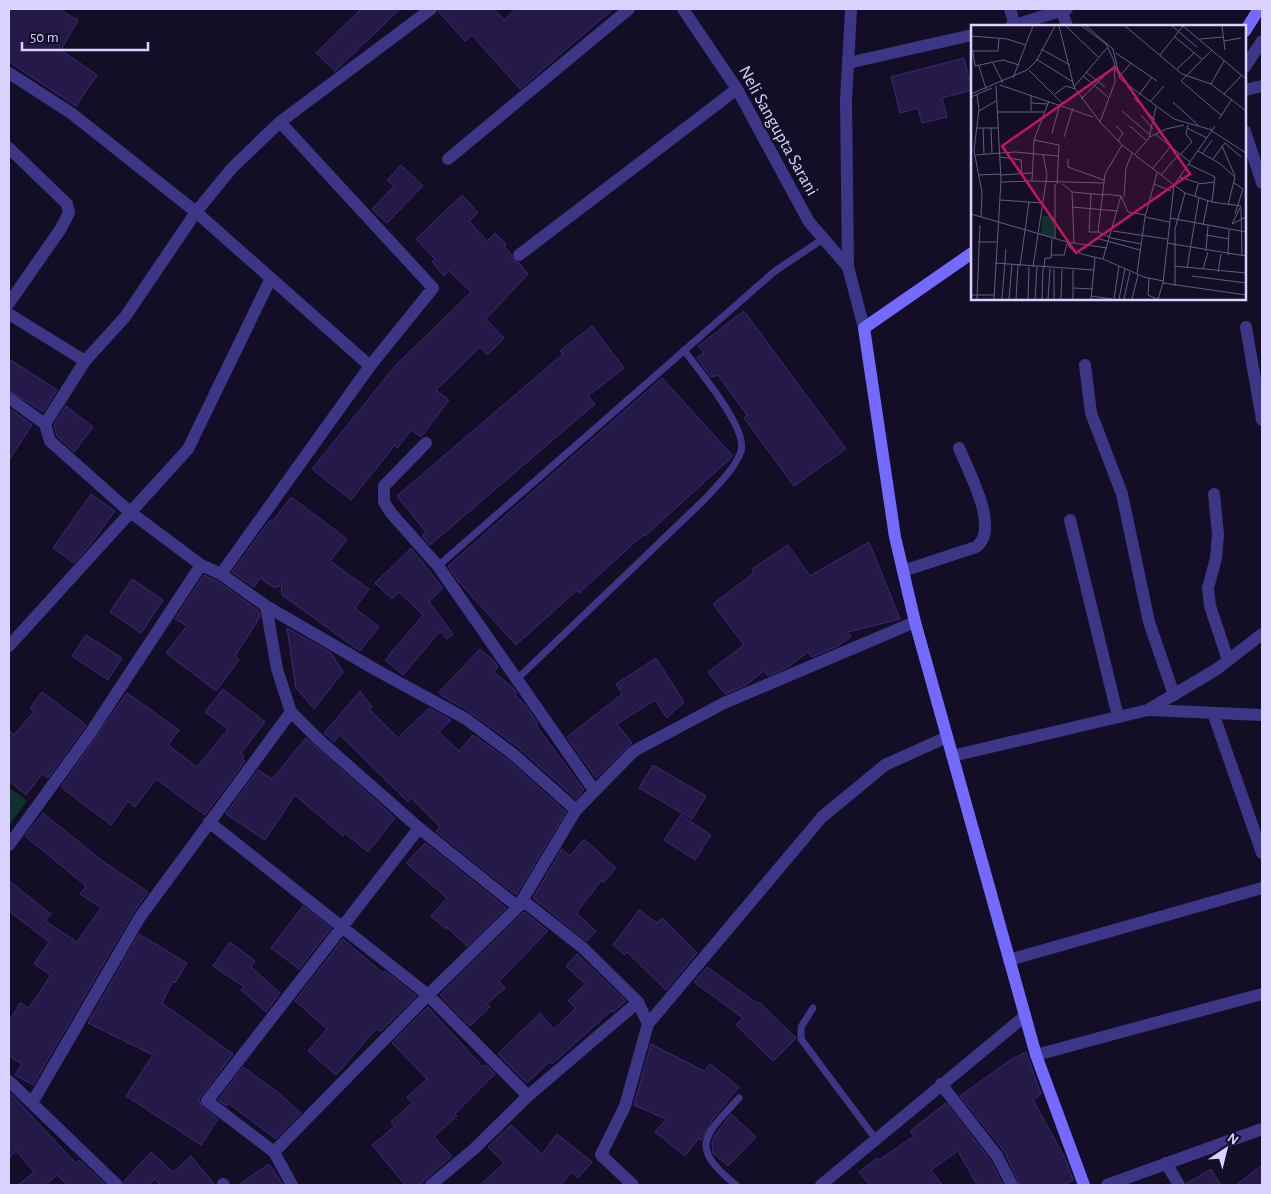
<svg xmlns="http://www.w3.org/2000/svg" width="1271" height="1194" font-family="'Alegreya Sans',sans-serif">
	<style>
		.green { fill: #103030 }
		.building { fill: #251948; stroke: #3c2975 }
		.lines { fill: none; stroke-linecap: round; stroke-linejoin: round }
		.service { stroke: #3d3687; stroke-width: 7 }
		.minor { stroke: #3d3687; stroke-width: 12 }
		.tertiary { stroke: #3d3687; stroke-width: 12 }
		.secondary { stroke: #756aff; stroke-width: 12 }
		.labels { text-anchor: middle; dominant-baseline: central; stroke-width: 5; stroke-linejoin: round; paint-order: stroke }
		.street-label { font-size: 18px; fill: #dad3ff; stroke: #130e26 }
		.inset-road { fill: none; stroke: #635d7d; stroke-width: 1 }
		.view { fill: #c2185b; fill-opacity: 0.15; stroke: #c2185b; stroke-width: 2.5 }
		.inset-edge { fill: none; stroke: #dad3ff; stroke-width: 2.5 }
	</style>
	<rect width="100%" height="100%" fill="#130e26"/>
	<path class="green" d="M9,787l18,14 -18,24z"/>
	<path class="building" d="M9,9h49l20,11 -17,30 36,25 -21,31 -67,-44z
		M361,9h39l-65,62 -19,-18z
		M439,9h55l10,11 12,-11h97l-93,80 -48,-54 -7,6 -26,-29z
		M964,58l8,32 -30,8 5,19 -25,6 -4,-15 -18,5 -9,-36z
		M401,165l22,21 -36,37 -15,-14 22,-23 -7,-6z
		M462,195l16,18 -9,8 18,20 8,-8 11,11 -2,2 7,8 2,6 6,3 9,11 -42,45 18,19 -17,17 -7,-8 -44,43 13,10 -28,37 -10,-7 -14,18 -2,-3 -44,55 -39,-31 84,-104 75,-73 -22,-21 -5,5 -12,-14 3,-3 -19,-20z
		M744,311l102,138 -52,37 -50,-68 3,-3 -29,-40 -7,2 -14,-19 7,-5 -6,-7z
		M592,326l32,42 -36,28 7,8 -165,141 -8,-9 4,-4 -29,-36 166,-142 -3,-3z
		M9,359l48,31 -14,22 -34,-22z
		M662,378l71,78 -88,80 -1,-2 -65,59 -2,-3 -61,55 -58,-64 -10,-15z
		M66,406l27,21 -19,25 -17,-16 -3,-11z
		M9,408l23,17 -23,35z
		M91,494l24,17 -21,29 -20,23 -21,-15z
		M291,497l56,42 -17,22 39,28 -14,19 24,19 -19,24 -78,-56 -1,-12 -3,4h-5l-13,-9 -6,9 -22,-15 38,-52 2,2z
		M869,542l31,77 -52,13 3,5 -13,9 -26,11 -4,-5 -20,15 -20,9 -4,-5 -18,14 -21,9 -17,-22 36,-27 -31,-41 41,-31 -2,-4 36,-24 22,31z
		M411,548l32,40 -14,14 24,32 -6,5 -7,-8 -37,44 -18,-15 38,-45 -24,-23 -7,7 -17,-16z
		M204,575l13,6 42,30 1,6 -25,39 4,4 -23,31 -50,-38 21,-27 -12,-7z
		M132,579l31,21 -22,33 -31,-21z
		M287,628l44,25 12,19 -29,37 -18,-21z
		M86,635l36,23 -14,22 -36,-24z
		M480,649l14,12 4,6 -4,5 17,14 6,7 -2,2 11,11 12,18 -2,1 48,65 -8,9 -58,-52 -54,-39 -22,-12 -3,-4z
		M656,658l28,44 -17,16 -12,-18 -38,24 15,19 -36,35 -29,-41 55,-43 -6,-10z
		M223,689l42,33 -24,31 3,3 -2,3 3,2 -40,54 -49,-36 -21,28 -7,-6 -17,24 -50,-38 66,-94 52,37 -11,15 29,22 31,-38 -23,-17z
		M360,691l12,16 -3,2 29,29 31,-30 22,12 -12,12 20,19 14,-16 35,25 58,52 -50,83 -80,-64 4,-4 -29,-29 -3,4 -68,-67 -6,7 -10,-9z
		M42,692l44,33 -38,53 -6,-4 -16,21 -17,-14v-50l5,4 20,-24 -4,-3z
		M306,738l89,80 -27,34 -23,-19 -2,3 -48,-41 -30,45 -39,-26 32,-44 14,9z
		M653,765l53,31 -14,23 -53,-31z
		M43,813l61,49 44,30 -15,21 -100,172 -18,-10 7,-11 -13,-8v-34l11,-19 9,5 22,-33 -17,-11 15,-22 -40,-31v-30l42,33 -6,7 32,21 24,-34 -21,-14 6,-8 -61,-50z
		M681,815l30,20 -16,25 -31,-20z
		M584,839l32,29 -12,14 -3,-1 -25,32 20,18 -9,10 -54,-43 29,-49 8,7z
		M425,843l81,65 -39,38 -20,-19 -1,2 -15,-13 16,-18 -41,-35z
		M303,906l28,22 -32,41 -28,-21z
		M639,910l18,13 5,-5 35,35 -31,37 -39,-38 -2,3 -12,-10z
		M524,912l24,19 -49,50 6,7 -18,16 3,3 -20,19 -30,-31z
		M139,934l48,29 -12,20 -2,-2 -11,22 71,51 -34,45 3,8 16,12 -17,26 -75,-49 27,-41 -65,-32z
		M343,939l40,34 2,-2 31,25 -35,35 -5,-2 -40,46 -28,-24 19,-22 -32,-28z
		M230,942l25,19 -4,6 29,26 -14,19 -25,-22 3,-3 -31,-21z
		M577,954l49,47 -13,11 -2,-1 -59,53 -2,-3 -23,22 -29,-29 42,-41 14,16 22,-21 -8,-7 17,-17 -19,-18z
		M707,967l50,36 2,-1 37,36 -23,23 -37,-36 7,-7 -49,-36z
		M428,1007l55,60 3,-2 9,9 -40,40 2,2 -23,21 18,19 -33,29h-14l-33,-40 23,-19 -4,-4 21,-19 -5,-6 20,-18 -35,-36z
		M651,1044l53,27 6,-7 29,23 -27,33 -11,21 -2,-3 -14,18 -30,-24 11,-13 -32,-14z
		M1026,1052l15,42 -8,6 33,60 7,20 -9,5h-44l-16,-34 -44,-55 52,-37z
		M243,1067l33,24 25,22 -25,26 -48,-36 -1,3 -9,-6z
		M9,1092l67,71 3,-3 27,25h-39l-10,-10 -11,10h-28l16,-13 -18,-21 -7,7z
		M946,1103l44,57 13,25h-26l-19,-34 -27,19 11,15h-72l-11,-13 18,-14 2,2 35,-24 -4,-5z
		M731,1114l25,23 -28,29 -15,-13 -1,-10 3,-8z
		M511,1125l31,29 15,-20 35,28 -14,16 -7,-6 -10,13h-81l24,-22 -16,-16z
		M151,1152l22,20 18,-16 24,29h-57l1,-1 -4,-5 -6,6h-24l-1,-4z
		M269,1164l14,21h-45z
		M1262,1165v20h-26z
		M1211,1169l10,16h-34v-2z"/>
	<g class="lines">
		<path class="service" d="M438,566l337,-295 48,-32
			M516,680l190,-182c13,-15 29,-29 35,-47 7,-23 -43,-81 -57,-101
			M813,1008l-12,19v12l74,99
			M736,1185c-47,-38 -33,-48 3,-87"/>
		<path class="minor" d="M431,9l-151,113 -48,46 -36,44 -71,105 -40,44 -40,63 5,17 80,71 71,53 20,9 45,32 112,65 88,48 47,35 63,56
			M683,9l54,80 72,133 39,45
			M1010,9l5,17
			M1061,9l6,17
			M1011,26l56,-17
			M848,63l124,-28
			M9,73l62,40 125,99 174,154
			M1245,90l17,-4
			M9,148l58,56 2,9 -9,17 -51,73
			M448,159l181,-150
			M519,255l218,-166
			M9,314l76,47
			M1246,327l16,93
			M1085,365l6,48 31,81 27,128 25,73
			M9,398l36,26
			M426,443l-42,43v16l7,11 47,53 156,224
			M1214,494l4,40 -2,24 -8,30 2,18 18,54
			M1070,520l48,197
			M903,571l73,-24c25,-18 -8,-76 -17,-99
			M221,574l149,-208 63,-78 -153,-166
			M266,606l11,63 14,43 27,27 101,89 99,79
			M9,646l179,-197 83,-171
			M1213,713l49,140
			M209,822l219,173 100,101
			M9,845l82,-113 110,-167
			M522,900l60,47 56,55 10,22 -23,82 -24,49 32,30
			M1009,960l253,-72
			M648,1024l174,-207 63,-52 62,-28
			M1036,1055l226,-61
			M9,1081l108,104
			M941,1084l56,72 15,29
			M32,1103l108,-186 151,-205
			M274,1152l-67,-51 212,-273
			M1166,1163l13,22
			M223,1184l1,1
			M292,1185l-18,-33 154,-157 90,-88 58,-97 58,-59 90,-48 191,-81
			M431,1185l43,-36 54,-53 110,-94
			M821,1185l204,-169"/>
		<path class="tertiary" d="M851,9l-5,91 2,167 16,61
			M1245,67l17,-26
			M1245,131l17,52
			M1148,710l114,5
			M952,756l196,-46 69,-41 45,-35
			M1107,1185l155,-56"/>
		<path class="secondary" d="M1245,31l14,-22
			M972,253l-108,75 31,209 20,85 121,433 48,130"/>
	</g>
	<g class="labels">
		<g class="street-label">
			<text transform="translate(778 131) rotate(61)">Neli Sangupta Sarani</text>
		</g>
	</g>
	<g transform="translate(971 25)">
		<rect width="275" height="275" fill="#130e26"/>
		<path d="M71,191h12v22l-13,-3z" fill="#103030"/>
		<path class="inset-road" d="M88,1l15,61 26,35M95,1l32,31M111,1l24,18 8,17 1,21 -15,40 22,23 52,40 -11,98 -5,16M115,1l27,23 7,30 54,40 38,11M154,1l57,48 29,10 35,27M201,1l25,21M212,1l63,53M251,1l3,24M0,11l36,3 19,6M204,12l28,23M229,14l24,-2M253,16l17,-3M70,24l29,16M241,25l-31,31 41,35M0,26h27l1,-12M2,27l2,14 28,-6 16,5M145,28l41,28M189,30l23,-29M65,34l37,23M22,38l10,20M8,41l7,23M206,44l17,-16M58,45l34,34M115,47l19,15M112,51l25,21M148,52l12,-14M42,53l20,-52M240,59l13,-23M29,60l93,32M103,62l33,-39M0,69l56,-24 10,-10 18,-34M84,69l11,-8 9,3M253,69l18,-19M6,70l2,14 -5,42 8,41 -1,25M168,70l13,-18M0,72l21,-9M163,73l21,22M110,74l30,-30M78,76l-15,39 -2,41 72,2M179,77l14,-16M202,77l25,23M60,78l17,1M8,86l17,-10M60,86v-16M151,86l28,24M26,87h47M170,90l12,14M248,94l13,-20M145,101l7,7 -5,8M159,101l17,15M244,101l-41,59 11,8 27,9 29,4 -9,18 14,-7M6,103h21M12,103l1,26M20,103l1,25M216,103l20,10M241,106l34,22M81,108l8,-29M184,109l35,28M93,112l9,-29M179,112l16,-8 18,-4M63,115l25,5 -2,39M151,120l-17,29 -7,58 13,6 30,6M251,121l13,30M227,126l21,12 16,14 -7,28M164,129l14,-16 7,-31M210,129l11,-12 -6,-8 2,-9M231,129l10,-14M4,130l40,-3 43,4M29,132l21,3 1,14M97,134v8l36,13M242,134l12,-16 16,14M217,139l27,13 -3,25M182,143l18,-22M7,150l23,-1M30,150l31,-2M190,150l19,-22M208,152l20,6M30,157l31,-1M263,158l9,6 -8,25M84,159v55M92,159l9,8 33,3M183,159l17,7M101,167l2,51M120,169l-2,38h9M134,169l16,2 7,16 18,3M224,171l3,-12 17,-2M153,172l2,-29 6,-15M29,175l43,3M101,182l46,4M270,183l1,48M0,189l96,28 3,6 11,6 22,5 41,18 19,4M174,192l24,5M199,193l76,14M232,200l5,-25M142,206l54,8M235,210l23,4M125,213l44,12M7,217h18M96,217l40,6M196,218l79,13M235,226l2,-25M80,230h13l3,-11M257,230l1,-25M132,234l18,-63M24,238l99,7M49,241l9,-64M203,241l72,7M62,242l14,-92 -4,-21M73,243l1,-10h6l1,-19M216,243l12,-71M232,244l5,-17M102,245v29M247,247l3,-18M166,249l8,-57 12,-44M221,251l54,7M178,253l-1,17 9,4M192,258l83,12M204,261v-57l10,-36M102,263l20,1M0,270h23M120,271l21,3M6,274l3,-74M23,274l7,-119 -5,-94M31,274l4,-50M38,274l3,-35M45,274l2,-34M57,274l1,-32M64,274l2,-32M71,274l1,-31M77,274l2,-31M83,274v-30M90,274l1,-30M120,274l4,-41M143,274l5,-33M148,274l6,-30M153,274l6,-27M161,274l6,-24"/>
		<path class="view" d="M144,42l75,107 -114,79 -74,-107z"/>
		<rect width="275" height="275" class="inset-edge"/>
	</g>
	<rect width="1271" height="1194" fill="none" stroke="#dad3ff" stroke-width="20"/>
	<g transform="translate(1226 1149) rotate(35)" stroke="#130e26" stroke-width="4" paint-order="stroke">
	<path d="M0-4L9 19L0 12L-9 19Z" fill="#dad3ff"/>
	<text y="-8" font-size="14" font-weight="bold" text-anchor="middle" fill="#dad3ff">N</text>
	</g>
	<path d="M22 42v8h126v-8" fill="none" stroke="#dad3ff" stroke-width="2.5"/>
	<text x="30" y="42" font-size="15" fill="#dad3ff" stroke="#130e26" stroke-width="4" paint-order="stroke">50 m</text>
</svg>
